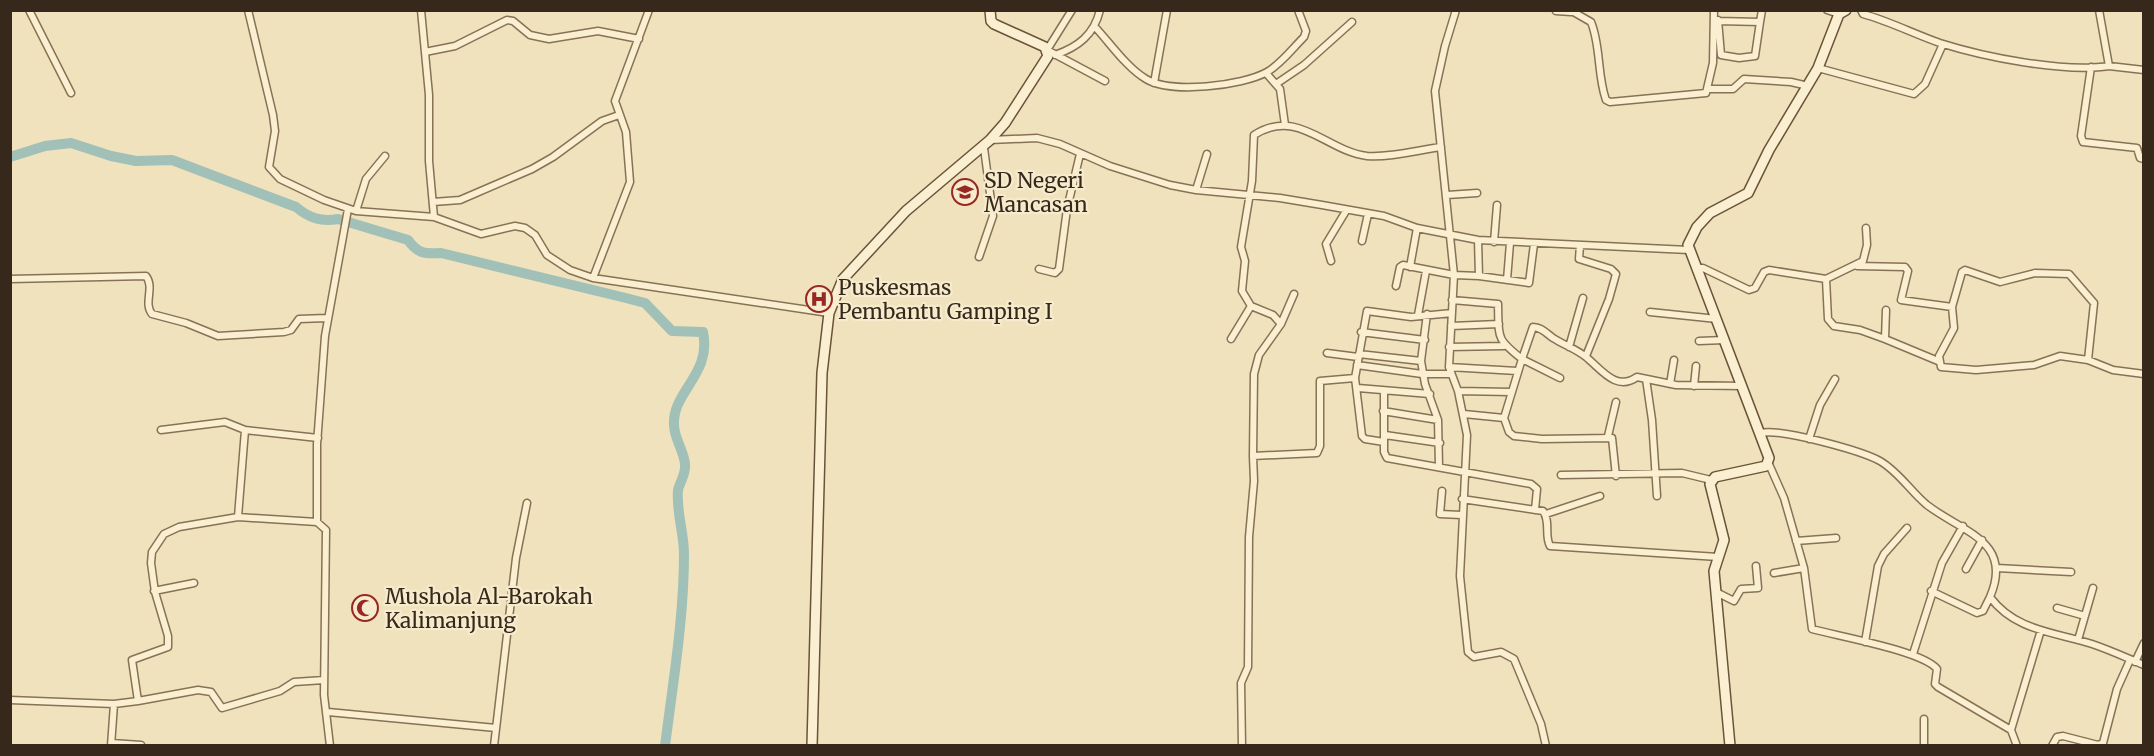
<svg xmlns="http://www.w3.org/2000/svg" width="2154" height="756" font-family="Merriweather,serif">
	<style>
		.lines { fill: none; stroke-linecap: round; stroke-linejoin: round }
		.river { stroke: #a1c0b8; stroke-width: 10 }
		.street-casing { stroke: #877256; stroke-width: 9 }
		.secondary-casing { stroke: #695339; stroke-width: 12 }
		.street { stroke: #faefd0; stroke-width: 6 }
		.secondary { stroke: #faefd0; stroke-width: 9 }
		.labels { text-anchor: middle; dominant-baseline: central; stroke-width: 4.5; stroke-linejoin: round; paint-order: stroke }
		.poi-label { font-size: 21px; fill: #36291b; stroke: #f6eccd; text-anchor: start }
	</style>
	<rect width="100%" height="100%" fill="#efe2bd"/>
	<g class="lines">
		<path class="river" d="M10,157l35,-11 26,-3 40,13 25,5 36,-1 124,47c13,11 25,15 42,12l70,21c10,14 17,14 33,13l185,45 19,5 27,28 31,1c9,43 -31,59 -29,93 0,13 10,26 11,39 1,11 -5,17 -7,26 -2,21 6,43 6,64 0,64 -11,128 -19,192"/>
		<defs>
			<path id="street" d="M29,10l42,83
				M248,10l25,105 2,16 -6,36 11,12 44,21 32,11 78,6 47,17 34,-8 10,2 10,7 12,20 23,15 23,8 236,35
				M421,10l8,85v66l5,56
				M1072,10l-25,40 58,31
				M1456,10l-11,36 -10,45 19,184 -5,92 9,24 9,44 -7,141 8,76 6,5 27,-5 13,7 27,65 5,22
				M1570,10l21,12c10,24 6,53 15,78l4,2 96,-9 7,-30 1,-53
				M1827,10l12,4
				M1861,10l2,4c26,7 51,20 77,29 44,14 124,30 169,23
				M2099,10l10,56 35,4
				M1556,11l15,1
				M1718,20l3,35 18,3 16,-2 5,-34
				M1718,21l42,1 2,-12
				M1095,27c15,16 32,41 51,52 25,15 96,7 121,-7 14,-8 25,-23 37,-35l2,-6 -8,-21
				M425,52l30,-6 52,-26 6,1 17,14 19,4 49,-8 41,8
				M1055,55c23,-8 39,-20 45,-45
				M2091,67l-10,69 2,6 54,6 3,10 4,1
				M1818,68l96,26 11,-10 18,-40
				M1266,73l14,16 5,36
				M1154,83l13,-73
				M1276,84l28,-19 48,-43
				M1708,89h25l11,-10 47,3 17,4
				M990,140l47,-2 23,6 50,22 60,19 26,5 84,8 42,7 62,11 33,12 61,12 211,10
				M1196,190l11,-36
				M1447,195l30,-2
				M433,202l27,-2 72,-31 21,-12 49,-36 17,-6
				M356,211l10,-32 19,-23
				M1866,228l1,17 -4,16 -37,18 2,40 6,7 26,4 25,9
				M1478,240l1,36
				M1362,241l6,-27
				M1494,242l3,-37
				M1580,245l-1,14 32,10 5,5 -7,25 -23,57
				M979,257l14,-41 -9,-68
				M1331,261l-5,-17 20,-33
				M1857,266l48,1 3,4 -7,29 51,7
				M1410,267l7,-39
				M1697,268h6l46,22 6,-2 9,-16 5,-2 57,9
				M1039,269l16,4 4,-4 8,-60 13,-55
				M593,278l37,-96 -4,-50 -11,-31 34,-91
				M10,279l136,-3c9,12 -3,27 6,38l34,9 32,13 66,-4 7,-2 8,-11 28,-1
				M1507,280l3,-37
				M1396,286l4,-19 3,-2 51,10 25,1 50,7 5,-39
				M1452,300l46,4c1,33 -3,34 24,55l-18,59 5,14 5,4 28,3 70,-1 4,38
				M1886,310l-1,29 53,22
				M1650,312l67,7
				M1427,314l-6,47 4,23 13,36 1,46
				M1418,315l8,-44
				M1281,324l13,-30
				M1451,326l48,-2
				M1361,332l64,8
				M1231,339l20,-33
				M1699,341l25,-1
				M1449,347l55,-1
				M1569,347l14,-49
				M1327,353l31,4
				M1359,354l62,7
				M2088,360l6,-57 -25,-29 -34,-1 -35,9 -35,-12 -3,2 -10,35 2,21 -15,28 2,11 35,3 58,-5 26,-9 28,4 25,10 31,4
				M1357,365l65,9h29
				M1449,367l68,4
				M1560,378l-38,-19 11,-32c8,0 13,6 20,11 11,7 23,11 33,19 15,12 30,35 51,20l39,8 66,1
				M1646,379l6,41 5,76
				M1670,384l4,-24
				M1694,386l2,-20
				M1358,388l72,6
				M1384,391v61l3,6 144,26 6,5 -2,21
				M1458,391l53,1
				M1383,411l55,9
				M1464,414l40,4
				M161,430l64,-8 20,8 73,8
				M1761,433c19,-5 101,18 119,28 19,11 31,31 47,44 35,27 87,36 63,92 25,34 65,35 102,47 18,6 35,14 52,21
				M1385,435l55,8
				M1608,436l8,-34
				M1809,439l11,-34 15,-26
				M1384,442l-19,-3 -3,-3 -7,-58 12,-67 44,6 41,-4
				M1253,456l1,-82 5,-19 22,-31 -8,-9 -22,-9 -9,-15 3,-30 -4,-14 11,-66 2,-46c44,-28 72,16 113,21 22,2 52,-6 74,-9
				M1768,462l16,36 20,70 -30,5
				M1561,475l121,-2 29,7
				M1442,491l-2,23 21,1
				M1462,499l81,12c8,11 1,24 7,35l168,11
				M1546,514l54,-18
				M238,517l7,-87
				M317,522v-78l8,-108 23,-127
				M1796,541l40,-3
				M1804,568l8,61c25,7 111,22 125,40l-2,15 3,3 73,43 6,16
				M1997,568l74,4
				M1966,569l16,-29
				M154,591l40,-8
				M1931,591l46,22 6,-2 7,-14
				M1716,592l18,9 7,-12 17,-1 -2,-22
				M2057,608l28,8
				M2078,640l15,-52
				M1865,642l13,-76 6,-12 23,-26
				M1913,654l29,-91 21,-37
				M2135,662l9,-19
				M10,700l104,4 -3,42
				M138,701l60,-11 13,2 11,16 58,-17 14,-9 30,-2
				M114,704l24,-3 -6,-41 36,-13v-11l-13,-44 -4,-29 1,-11 12,-18 15,-7 59,-10 79,5 9,8 -2,165 6,51
				M328,712l168,16
				M2011,730l30,-100
				M112,743l29,2
				M494,746l22,-188 11,-55
				M1242,746l-1,-63 7,-16 1,-130 5,-56 -1,-25 64,-3 3,-7v-65l35,-3
				M1924,746v-27
				M2052,746l5,-9 6,-1 35,9 5,-2 14,-54 13,-29"/>
			<path id="secondary" d="M812,746l10,-373 7,-60 14,-34 63,-68 84,-71 15,-17 43,-67 -3,-9 -51,-23 -3,-3 -1,-11
				M1730,746l-16,-175 10,-31 -14,-56 5,-7 51,-11 3,-8 -81,-213 9,-18 13,-14 38,-20 21,-43 49,-82 21,-54 7,-4"/>
		</defs>
		<use href="#street" class="street-casing"/>
		<use href="#secondary" class="secondary-casing"/>
		<use href="#street" class="street"/>
		<use href="#secondary" class="secondary"/>
	</g>
	<defs>
		<symbol id="school-ring" viewBox="-11 -11 22 22"><circle r="9.5" fill="#f6eccd" stroke="#982824" stroke-width="1.5"/><path d="M0-5L7-2L0 1L-7-2ZM-4 1L0 2.5L4 1V4Q0 6-4 4Z" fill="#982824"/></symbol>
		<symbol id="hospital-ring" viewBox="-11 -11 22 22"><circle r="9.5" fill="#f6eccd" stroke="#982824" stroke-width="1.5"/><path d="M-5-5h3v3.5h4V-5h3V5h-3V1.5h-4V5h-3Z" fill="#982824"/></symbol>
		<symbol id="mosque-ring" viewBox="-11 -11 22 22"><circle r="9.5" fill="#f6eccd" stroke="#982824" stroke-width="1.5"/><path d="M3.5-4.9A6 6 0 1 0 3.5 4.9A5 5 0 1 1 3.5-4.9Z" fill="#982824"/></symbol>
	</defs>
	<g fill-rule="evenodd">
		<use href="#school-ring" x="950" y="177" width="30" height="30"/>
		<use href="#hospital-ring" x="804" y="284" width="30" height="30"/>
		<use href="#mosque-ring" x="350" y="593" width="30" height="30"/>
	</g>
	<g class="labels">
		<g class="poi-label">
			<text x="984" y="180">SD Negeri<tspan x="984" dy="24">Mancasan</tspan></text>
			<text x="838" y="287">Puskesmas<tspan x="838" dy="24">Pembantu Gamping I</tspan></text>
			<text x="385" y="596">Mushola Al-Barokah<tspan x="385" dy="24">Kalimanjung</tspan></text>
		</g>
	</g>
	<rect width="2154" height="756" fill="none" stroke="#36291b" stroke-width="24"/>
</svg>
